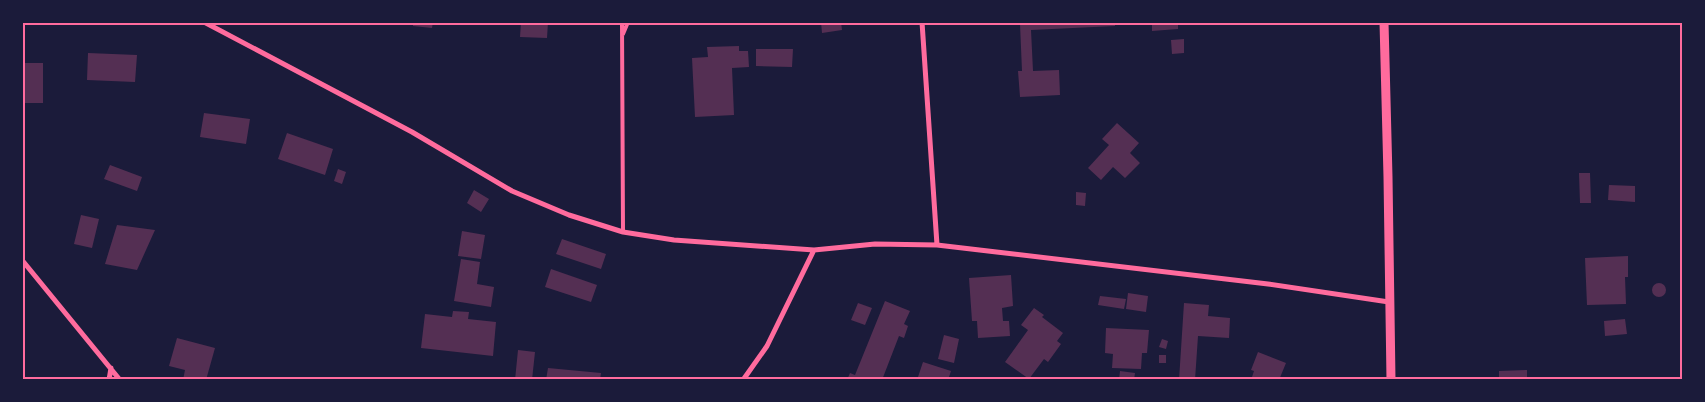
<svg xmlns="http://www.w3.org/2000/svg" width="1705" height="402" font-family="'Open Sans',sans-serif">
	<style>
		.building { fill: #542f53 }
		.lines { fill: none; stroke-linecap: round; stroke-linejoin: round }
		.service { stroke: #ff6b9d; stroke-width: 4 }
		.minor { stroke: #ff6b9d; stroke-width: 5 }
		.tertiary { stroke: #ff6b9d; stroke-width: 9 }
		.neatline { fill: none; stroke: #ff6b9d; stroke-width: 2 }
	</style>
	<rect width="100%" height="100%" fill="#1b1b3a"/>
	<path class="building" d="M413,22h20l-1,6 -19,-2z
		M521,22h27l-1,16 -27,-1z
		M821,22h20l1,8 -20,3z
		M1045,22h70v4l-84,4 2,41 26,-1 1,25 -40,2 -2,-26h4l-2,-47z
		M1152,22h26v7l-26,2z
		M1184,39v14l-12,1 -1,-14z
		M739,46v5h9l1,16 -17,1 2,47 -39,2 -3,-59 16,-1 -1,-10z
		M756,49h37l-1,18 -36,-1z
		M88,53l49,2 -2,27 -48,-2z
		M22,63h21v40h-21z
		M204,113l46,6 -4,25 -46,-7z
		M1117,123l22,20 -9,10 10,10 -15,15 -12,-11 -12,13 -13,-12 21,-23 -7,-6z
		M287,133l46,16 -8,26 -47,-16z
		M110,165l32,12 -5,14 -33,-12z
		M338,169l8,3 -4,12 -8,-3z
		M1579,173h11l1,30h-11z
		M1609,185l26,1v16l-27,-2z
		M474,190l15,9 -8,13 -14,-9z
		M1076,192l10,1 -1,13 -9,-1z
		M81,215l18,4 -7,29 -18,-4z
		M117,225l38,5 -18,40 -32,-6z
		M462,231l23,4 -4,24 -23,-3z
		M562,239l44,15 -5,15 -45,-15z
		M1628,256v21h-3l1,27 -39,1 -2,-47z
		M461,259l19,3 -3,22 17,3 -3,20 -37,-6z
		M551,269l46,16 -6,17 -46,-15z
		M1011,275l2,31 -11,2 1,13h6l1,15 -32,2 -1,-17h-5l-3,-43z
		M1652 290a7 7 0 1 1 14 0a7 7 0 1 1-14 0Z
		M1128,293l20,3 -2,16 -20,-3z
		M1100,296l26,3 -2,10 -26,-4z
		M885,301l25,10 -6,13 4,2 -4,12 -5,-2 -17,44h-35l3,-7 5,2z
		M858,303l14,5 -7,17 -14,-5z
		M1184,303l25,2 -1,11 22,2 -1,20 -31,-2 -3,44h-16z
		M1034,308l10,7 -2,2 21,16 -6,8 4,3 -13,18 -4,-3 -15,20 -24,-17 23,-32 -7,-5z
		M453,311l16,1 -1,7 28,3 -3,34 -72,-8 4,-34 27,3z
		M1625,319l2,15 -22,2 -1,-15z
		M1106,328l43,2 -2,23h-5l-1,16 -29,-1 1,-14 -8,-1z
		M944,335l15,4 -5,24 -16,-4z
		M177,338l38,10 -9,32h-23l2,-10 -16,-4z
		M1162,339l6,2 -2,8 -7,-2z
		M518,350l17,2 -3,28h-17z
		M1258,352l28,11 -7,17h-28l3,-9 -3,-1z
		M1159,355h7v8h-7z
		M923,362l28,9 -3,9h-31z
		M548,368l53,5 -1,7h-54z
		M1527,370v10h-28v-9z
		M1120,371l15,2 -1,7h-15z"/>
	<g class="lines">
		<path class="service" d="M622,22l1,210
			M623,34l5,-12"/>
		<path class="minor" d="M204,22l208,110 100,59 57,24 54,17 51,8 140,10 61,-6 62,1 331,39 121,18
			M922,22l15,223
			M22,260l98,120
			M109,380l2,-12
			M743,380l24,-34 47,-96"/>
		<path class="tertiary" d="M1384,22l4,155 3,203"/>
	</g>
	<rect width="1705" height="402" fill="none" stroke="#1b1b3a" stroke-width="48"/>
	<rect x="24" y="24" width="1657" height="354" class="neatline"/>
</svg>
